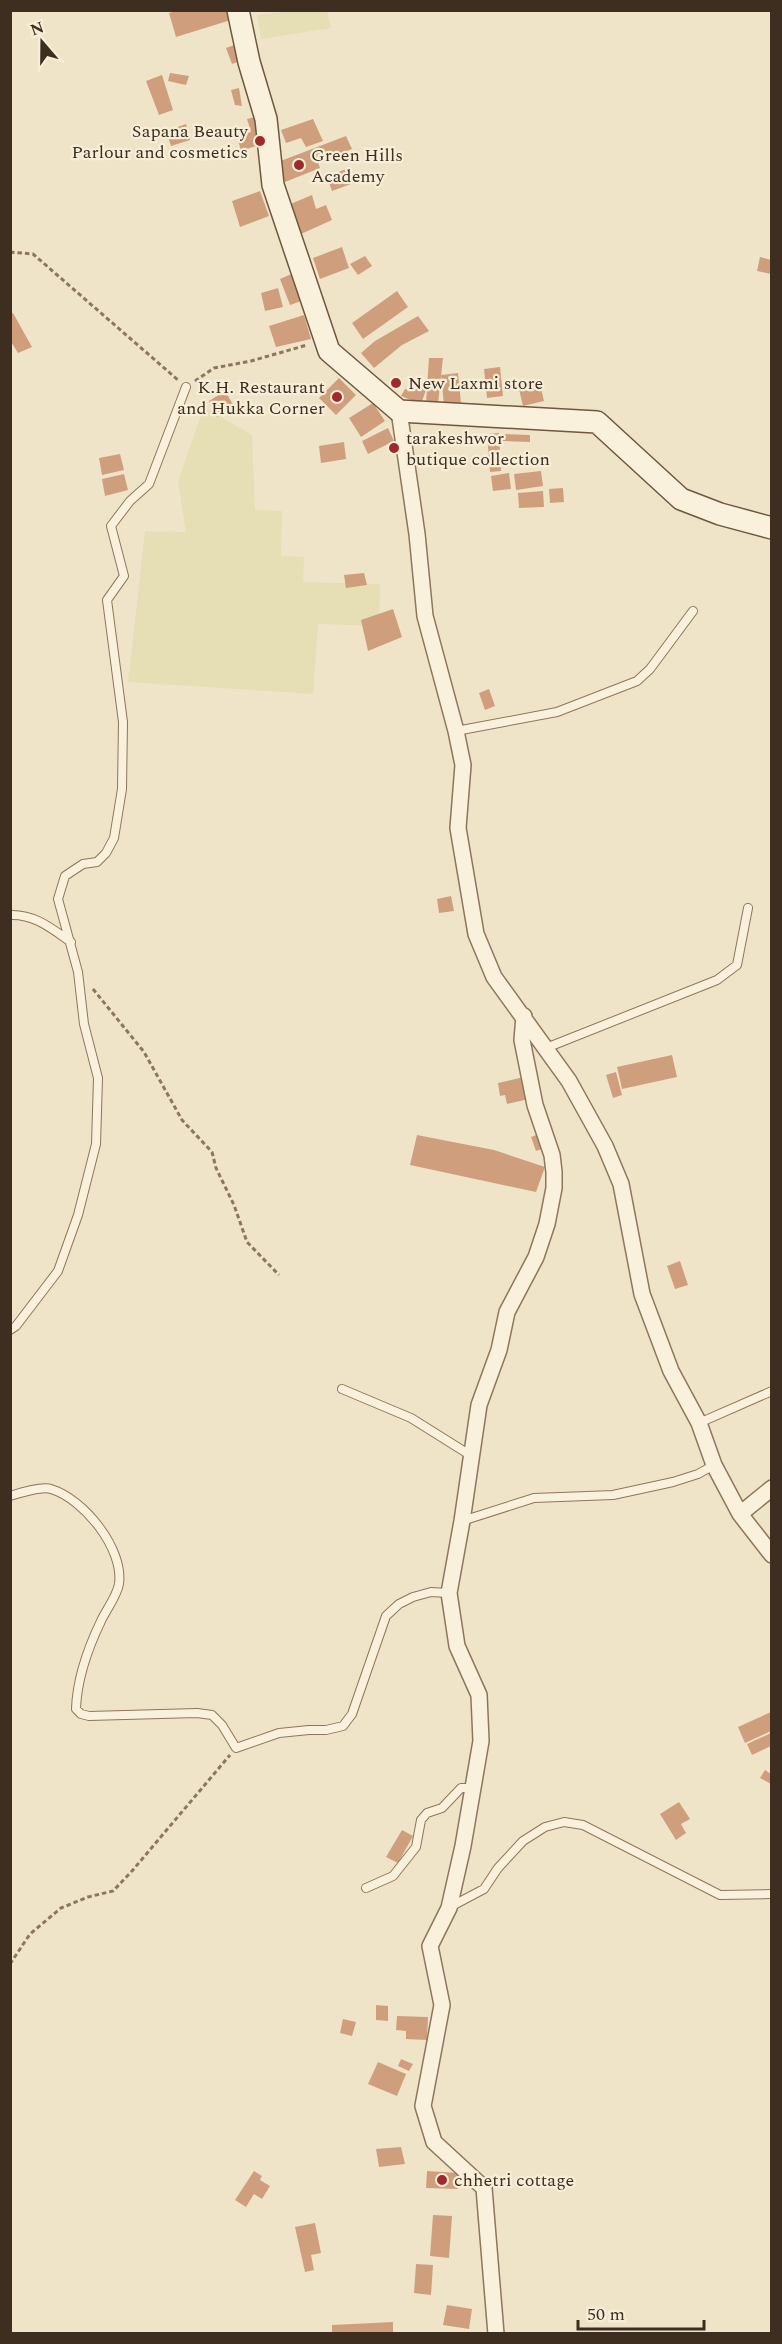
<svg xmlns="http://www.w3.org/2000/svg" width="782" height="2344" font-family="Spectral,serif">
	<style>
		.farmland { fill: #e6deb5 }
		.building { fill: #cf9f7d }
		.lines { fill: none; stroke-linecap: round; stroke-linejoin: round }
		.lane-casing { stroke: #8d765c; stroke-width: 10 }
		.street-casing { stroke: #8d765c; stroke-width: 18 }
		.secondary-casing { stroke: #6f573f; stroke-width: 24 }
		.path { stroke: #8d765c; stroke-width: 3; stroke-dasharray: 4.5 3; stroke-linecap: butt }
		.lane { stroke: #faf1dc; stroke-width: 8 }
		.street { stroke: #faf1dc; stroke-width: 15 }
		.secondary { stroke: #faf1dc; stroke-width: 21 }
		.poi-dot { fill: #9e2a2b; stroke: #f7eed8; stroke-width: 2 }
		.labels { text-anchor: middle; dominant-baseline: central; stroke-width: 4.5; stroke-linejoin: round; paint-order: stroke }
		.poi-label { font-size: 18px; fill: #3d2e20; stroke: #f7eed8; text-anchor: start }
	</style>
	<rect width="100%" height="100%" fill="#f0e4c8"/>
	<path class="farmland" d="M291,11h36l4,17 -70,11 -4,-24z
		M204,407l48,28 3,75 27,1 -1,45 23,1 -1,25 77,2 -1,42 -61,-2 -5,70 -185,-12 17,-151 41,1 -8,-51z"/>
	<path class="building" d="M180,10h47l4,10 -55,17 -7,-24z
		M237,44l6,16 -11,4 -6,-16z
		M170,73l19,3 -3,9 -18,-4z
		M162,75l11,35 -14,5 -13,-34z
		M239,88l3,18 -7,-1 -4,-15z
		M259,116l3,28 -21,7 -4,-15 14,-4 -4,-13z
		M313,119l10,22 -17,6 -5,-9 -15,5 -5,-13z
		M186,124l4,16 -19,6 -5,-15z
		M346,136l6,13 -34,13 2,6 -35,14 -7,-20z
		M348,168l6,15 -22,8 -5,-14z
		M260,191l9,25 -29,11 -8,-26z
		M312,195l4,14 10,-4 6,15 -31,14 -13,-29z
		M342,247l7,21 -29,11 -7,-21z
		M365,256l7,10 -14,9 -8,-11z
		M760,257l11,3v14l-14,-3z
		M296,272l11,27 -17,6 -10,-26z
		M278,288l5,19 -18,4 -4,-18z
		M397,291l11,16 -45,32 -11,-16z
		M13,313l19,34 -14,6 -8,-13v-26z
		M304,315l7,24 -35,8 -7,-21z
		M418,316l11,15 -27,14 -28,23 -13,-15 14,-12z
		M429,358h14l-5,46h-12z
		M500,367l3,29 -16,2 -3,-29z
		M458,373l3,30 -17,2 -3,-30z
		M339,378l17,17 -20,20 -17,-17z
		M539,380l5,21 -21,5 -5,-21z
		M415,386l11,4 -5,14 -20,-8 4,-7 7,1z
		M225,391l9,15 -17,11 -8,-16z
		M373,403l12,18 -24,16 -12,-19z
		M388,428l6,13 -26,13 -6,-13z
		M499,433l2,38 -11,1 -3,-38z
		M502,434l28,1v7l-28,-1z
		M344,442l2,17 -25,4 -2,-17z
		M120,454l4,16 -22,5 -3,-17z
		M541,471l2,15 -27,4 -2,-16z
		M509,473l2,16 -18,2 -2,-15z
		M124,474l4,16 -23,6 -3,-17z
		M563,488l1,14 -14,1 -1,-14z
		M543,491l1,16 -25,1 -1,-15z
		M364,573l3,12 -21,3 -2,-13z
		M393,609l9,28 -34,14 -7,-31z
		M489,689l6,17 -10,4 -6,-17z
		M451,896l3,15 -15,2 -2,-14z
		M672,1055l5,22 -55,12 -5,-22z
		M616,1072l6,23 -9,3 -7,-23z
		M524,1077l5,22 -22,5 -2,-9 -5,1 -2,-13z
		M539,1134l6,14 -9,3 -5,-14z
		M417,1135l77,15 51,17 -9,25 -126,-27z
		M680,1261l8,24 -13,4 -8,-23z
		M771,1712v19l-26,12 -7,-16z
		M771,1733v13l-19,9 -5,-11z
		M765,1770l6,4v10l-11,-6z
		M679,1802l11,17 -9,5 5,9 -10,7 -16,-26z
		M402,1830l11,6 -15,27 -12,-6z
		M376,2005l12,1v15l-12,-1z
		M397,2016l31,1 -1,23 -21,-1v-8l-10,-1z
		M343,2019l13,3 -4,14 -12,-3z
		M401,2059l12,5 -4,7 -11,-5z
		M378,2062l28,12 -9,22 -29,-12z
		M401,2147l4,17 -26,3 -3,-18z
		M254,2171l8,5 -2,4 10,6 -8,13 -8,-5 -8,13 -11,-7z
		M427,2171l32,2 -1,16 -32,-1z
		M433,2215l19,1 -3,42 -19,-2z
		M315,2223l6,30 -10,2 3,15 -9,2 -10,-45z
		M416,2264l17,1 -2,30 -17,-2z
		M447,2305l25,4 -3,20 -26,-4z
		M393,2322v12h-61v-9z"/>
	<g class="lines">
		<defs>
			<path id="lane" d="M456,731l101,-19 80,-31 13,-12 43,-58
				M10,915c25,-1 42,14 61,27
				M546,1048l171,-68 20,-15 11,-57
				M10,1330l6,-4 42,-55 20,-56 18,-71 2,-66 -14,-54 -6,-52 -20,-73 7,-23 18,-12 14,-2 9,-9 8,-15 8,-49 1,-67 -16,-122 17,-24 -13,-50 19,-25 19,-17 37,-97
				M342,1389l69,29 59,37
				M699,1423l73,-32
				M10,1496c9,-3 33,-10 41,-7 33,10 73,60 68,95 -2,12 -13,26 -18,37 -13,27 -24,58 -25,88l5,5 8,2 108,-3 15,2 10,10 14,23 43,-15 30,-3h17l17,-4 9,-12 34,-98 13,-12 14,-7 18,-5 18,1
				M462,1521l72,-23 79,-3 60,-13 25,-8 16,-9
				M366,1888l27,-12 23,-29 5,-27 6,-7 15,-5 19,-20h12
				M450,1907l34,-18 14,-21 25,-27 22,-14 19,-5 19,3 137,70 52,-1"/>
			<path id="street" d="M399,411l18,123 8,82 31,115 7,34 -5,63 18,106 18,43 75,104 36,65 16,38 21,110 29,77 28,52 15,42 26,49 32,41
				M740,1514l32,-26
				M496,2334l-12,-146 -50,-46 -11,-36 19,-101 -12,-59 19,-38 14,-62 18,-105 -2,-46 -22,-49 -8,-53 13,-72 17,-116 20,-55 8,-38 29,-55 11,-33 7,-36v-16l-2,-17 -17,-50 -13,-65 2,-24"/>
			<path id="secondary" d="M238,10l11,52 17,57 7,66 56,166 70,60 198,11 84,77 39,15 52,14"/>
		</defs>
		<use href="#lane" class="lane-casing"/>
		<use href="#street" class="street-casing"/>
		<use href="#secondary" class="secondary-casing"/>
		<path class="path" d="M10,252l23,2 145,126
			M195,381l19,-13 37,-7 56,-16
			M93,989l51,63 38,68 30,32 4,16 18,37 13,37 32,33
			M10,1964l20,-30 31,-26 27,-11 25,-6 19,-20 98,-116"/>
		<use href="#lane" class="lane"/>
		<use href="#street" class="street"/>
		<use href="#secondary" class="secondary"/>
	</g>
	<g class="poi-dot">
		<circle cx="260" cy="141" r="6"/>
		<circle cx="299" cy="165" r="6"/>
		<circle cx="396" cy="383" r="6"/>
		<circle cx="337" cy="397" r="6"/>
		<circle cx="394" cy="448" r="6"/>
		<circle cx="442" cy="2180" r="6"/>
	</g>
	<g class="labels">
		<g class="poi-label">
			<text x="248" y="131" text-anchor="end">Sapana Beauty<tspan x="248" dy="21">Parlour and cosmetics</tspan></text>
			<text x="311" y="155">Green Hills<tspan x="311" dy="21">Academy</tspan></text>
			<text x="408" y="383">New Laxmi store</text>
			<text x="325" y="387" text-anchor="end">K.H. Restaurant<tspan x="325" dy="21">and Hukka Corner</tspan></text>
			<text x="406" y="438">tarakeshwor<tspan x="406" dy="21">butique collection</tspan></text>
			<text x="454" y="2180">chhetri cottage</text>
		</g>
	</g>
	<rect width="782" height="2344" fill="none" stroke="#3d2e20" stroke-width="24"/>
	<g transform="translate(42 42) rotate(340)" stroke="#f7eed8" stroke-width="4.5" paint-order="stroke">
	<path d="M0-4.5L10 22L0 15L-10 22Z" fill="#3d2e20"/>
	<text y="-9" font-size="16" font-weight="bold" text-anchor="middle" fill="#3d2e20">N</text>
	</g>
	<path d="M578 2320v9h126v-9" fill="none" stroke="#3d2e20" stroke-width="3"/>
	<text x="587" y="2320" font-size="18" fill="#3d2e20" stroke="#f7eed8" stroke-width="4.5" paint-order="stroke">50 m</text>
</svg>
